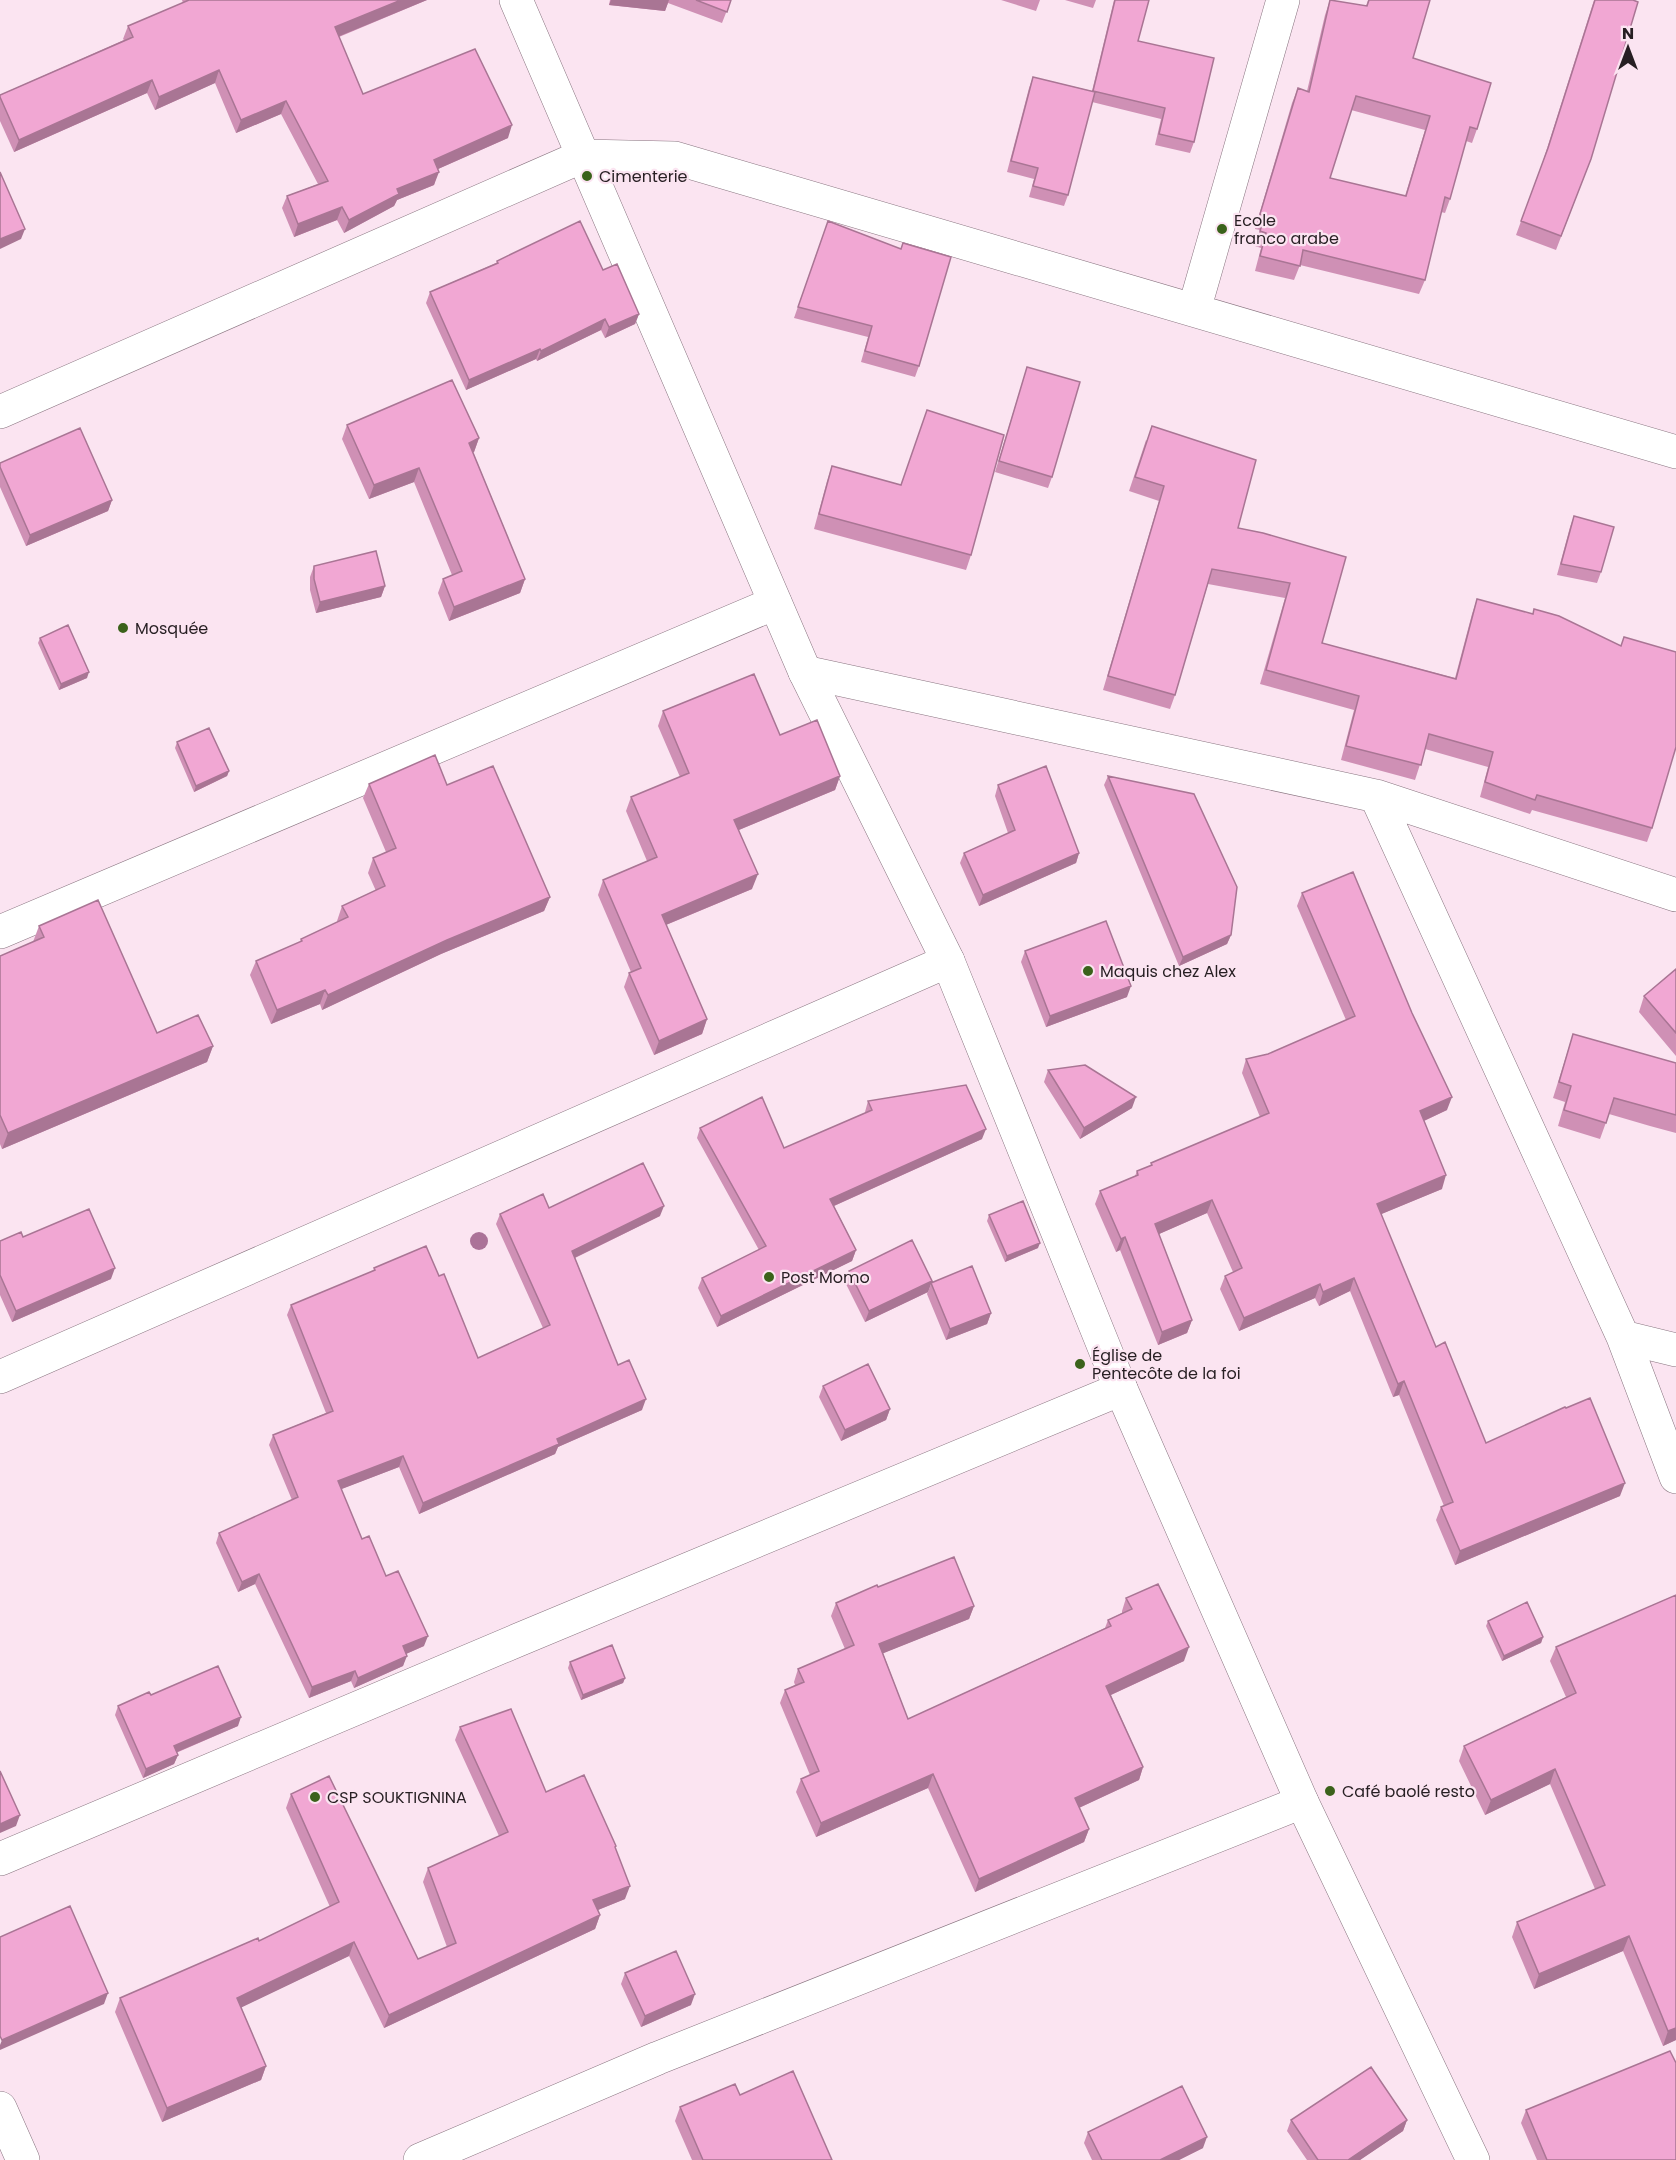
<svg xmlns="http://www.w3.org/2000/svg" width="1676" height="2160" font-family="Poppins,sans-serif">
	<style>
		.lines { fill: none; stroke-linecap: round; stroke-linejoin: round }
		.minor-casing { stroke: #897580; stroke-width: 34 }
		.tertiary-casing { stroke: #897580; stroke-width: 34 }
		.minor { stroke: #fff; stroke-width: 33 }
		.tertiary { stroke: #fff; stroke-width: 33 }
		.tree { fill: #ab7298 }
		.wall { fill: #cf90b5; fill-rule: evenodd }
		.shaded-wall { fill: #a97594 }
		.building { fill: #f1a7d3; stroke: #a97594; stroke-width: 1.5; fill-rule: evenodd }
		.poi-dot { fill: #3b621b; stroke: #fbe4f1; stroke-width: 2 }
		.labels { text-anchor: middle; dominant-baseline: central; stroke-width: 4.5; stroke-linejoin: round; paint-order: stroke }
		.poi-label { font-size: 16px; fill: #271f23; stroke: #fbe4f1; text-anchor: start }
	</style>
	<rect width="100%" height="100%" fill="#fbe4f1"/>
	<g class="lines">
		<defs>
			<path id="minor" d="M1194,310l89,-310
				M0,412l583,-256 92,2 1001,294
				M805,672l571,124 300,99
				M1376,796l247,541 53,140
				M0,932l775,-329
				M1623,1337l53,13
				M0,1377l948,-416
				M0,1859l518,-219 603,-251
				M0,2108l23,52
				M420,2160l238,-102 644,-256"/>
			<path id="tertiary" d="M516,0l289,672 143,289 173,428 181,413 171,358"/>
		</defs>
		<use href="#minor" class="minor-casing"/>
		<use href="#tertiary" class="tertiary-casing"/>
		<use href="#minor" class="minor"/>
		<use href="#tertiary" class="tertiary"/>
	</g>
	<circle class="tree" cx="479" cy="1241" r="9"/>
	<path class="wall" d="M182,0h245l-88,37 24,57 145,44 -70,31 -4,16 -37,15 -3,6 -50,27 -7,-13 -43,17 -12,-29 5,-12 31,-12 -37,-70 -45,19 -21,-50 -60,27 -8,-17 -133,59 -14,-31v-26l124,-55 -1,-1 5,-13 55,-23z
		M610,0h121l-9,23 -54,-20 -3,8 -56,-6z
		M1001,0h39l-4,11z
		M1065,0h31l-3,8z
		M1114,0h35l-11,41 56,101 -4,11 -35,-8 6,-26 -69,-17 -24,93 -4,11 -35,-9 5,-18 -27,-7 22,-84 4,-11 59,14z
		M1330,0l36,6 2,-6h62l-17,58 64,71 -5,14 -6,-2 -16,58 -5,14 -4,-1 -16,68 -6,14 -119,-29 -6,15 -39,-9 6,-23 -6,-2 5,-16 -5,-1 37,-126 6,-15 9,3 18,-76zM1351,110l74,20 -20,66 -75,-18z
		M1594,0h39l-42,159 -35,91 -40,-15 27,-74z
		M828,221l91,145 -4,11 -54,-15 7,-25 -74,-19z
		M497,261l106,9 36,44 -4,10 -30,14 -4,-8 -64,31 -1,-2 -70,31 -40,-87 4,-11 66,-29z
		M1027,367l25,110 -4,11 -53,-16z
		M347,425l132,13 -5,14h-1l52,127 -5,14 -71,28 -11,-28 5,-14 9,-4 -38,-93 -45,17 -27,-60z
		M1146,440l92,88 25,5 59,110 133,35 17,-64 5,-15 144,47 3,-9 28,191 -5,14 -115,-32 -2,4 -50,-17 8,-30 -63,-18 -10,31 -74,-20 13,-50 -94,-26 25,-86 -77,-14 -33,111 -5,14 -67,-19 56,-189 -30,-10z
		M0,463l112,37 -4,11 -82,35 -26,-59z
		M832,466l139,89 -5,15 -152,-41 13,-48z
		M1574,516l27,56 -4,11 -40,-8 13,-48z
		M314,566l71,20 -4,11 -65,16 -6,-23v-13z
		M40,638l47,40 -28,12 -21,-47z
		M663,711l117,24 60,41 -5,14 -96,40 13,59 -86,36 41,94 -5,15 -48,21 -30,-68 5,-14 2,-1 -33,-77 5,-15 44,-19 -21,-50 5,-14 49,-20 -22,-51z
		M177,742l52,29 -2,5 -33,16 -19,-44z
		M1108,776l123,159 -4,9 -48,22 -75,-181z
		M369,784l78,1 103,112 -6,14 -103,43 -119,56 -2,-6 -49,20 -21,-49 6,-14 44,-19 1,-3 37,-17 -1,-1 5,-15 34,-15 -8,-18 5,-15 13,-6 -23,-54z
		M998,785l81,68 -3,10 -97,43 -19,-43 4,-10 44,-20 -13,-37z
		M1302,893l145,217 -23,11 18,68 -61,25 55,133 50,96 134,53 -165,69 -19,-45 5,-13 3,-1 -45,-111 -6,2 -43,-106 -31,15 -4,-8 -76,33 -19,-42 5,-13 8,-4 -26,-59 -48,21 33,86 -5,13 -29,12 -38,-95 -4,2 -21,-48 5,-13 35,-15 2,-5 13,-5 1,-3 109,-46 -18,-44 4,-14 22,-5 78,-34 -49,-114z
		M39,926l118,107 56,13 -6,16 -205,87 -2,-5v-188l33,-14z
		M1025,951l102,46 -81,30 -25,-65z
		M1676,969v87l-37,-44 5,-16z
		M1573,1034l103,29v70l-26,-7 -41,-12 -9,25 -42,-13 7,-24 -12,-4z
		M1048,1070l84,38 -52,31 -36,-57z
		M868,1101l114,38 -148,67 22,44 -4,11 -135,66 -19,-39 4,-10 57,-28 -62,-112 3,-10 84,20 81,-35v-1z
		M549,1208l111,8 -85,42 43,107 24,45 -84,37 -3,7 -136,60 -20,-47 -58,22 21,50 24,37 38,70 -18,8 -3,12 -49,22 -3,-7 -42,17 -54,-114 -17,8 -22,-49 3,-10 73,-33 -23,-55 4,-10 53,-22 -39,-98 4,-10 82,-34 1,-3 65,8 39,82 65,-30 -47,-104 4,-10z
		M989,1215l49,33 -33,14 -18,-41z
		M23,1237l88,42 -99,43 -12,-27v-54z
		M849,1271l83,10 -4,11 -63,30 -20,-40z
		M931,1283l60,30 -4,11 -41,16 -19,-46z
		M823,1386l67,23 -4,11 -45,21 -22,-44z
		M878,1587l96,19 -5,13 -86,34 25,66 197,-91 3,-8 14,-7v-2l4,-13 58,63 -73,34 32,72 -4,13 -60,28 10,21 -5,13 -109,50 -47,-104 -112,49 -20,-45 5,-13 9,-4 -30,-72 5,-13 10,-5 -1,-3 4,-13 47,-20 -14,-33 5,-13z
		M1676,1595v445l-13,6 -40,-95 -89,38 -22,-52 5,-15 78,-33 -45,-105 -65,31 -26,-54 5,-15 102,-49 -16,-36 6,-14z
		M1488,1621l55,16 -2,6 -39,18 -16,-35z
		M570,1662l55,16 -2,5 -42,17 -13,-32z
		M118,1706l120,20 -62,27 2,2 -4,9 -31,14 -28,-63z
		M460,1727l86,65 69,57 10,50 -27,11 2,5 -5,14 -211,99 -35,-72 -108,51 25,59 -5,14 -99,42 -47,-110 5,-14 139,-57 71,-34 -44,-99 5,-14 127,165 29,-12 -24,-65 5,-14 71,-32 -44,-96z
		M625,1973l66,32 -50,22 -20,-43z
		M740,2095l92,65h-140l-17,-39 5,-14z
		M1526,2110l150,50h-139l-16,-37z
		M1291,2120h116l-4,11 -43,29h-53l-20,-29z
		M1088,2132l115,16 -24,12h-87l-8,-17z"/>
	<path class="shaded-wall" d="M401,0h26l-97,40 5,-13z
		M611,0h58l-4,11 -56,-6z
		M219,70l-4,13 -60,27 4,-13z
		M152,80l-5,13 -133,59 5,-12z
		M286,101l-5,13 -45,19 5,-13z
		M512,125l-4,13 -79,35 5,-13z
		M439,172l-5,13 -37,15 -3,6 -50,27 5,-13 48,-31z
		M342,207l-5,13 -43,17 4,-13z
		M25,229l-4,10 -21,10v-10z
		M639,314l-4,10 -30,14 4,-11z
		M605,319l-4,11 -64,31 4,-10z
		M540,349l-4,10 -70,31 3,-10z
		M479,438l-5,14 -10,4 5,-13z
		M419,468l-5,14 -45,17 5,-14z
		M112,500l-4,11 -82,35 4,-11z
		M525,579l-5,14 -71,28 5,-14z
		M385,586l-4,11 -65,16 4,-11z
		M89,672l-2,6 -28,12 2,-6z
		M229,771l-2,5 -33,16 2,-6z
		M840,776l-5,14 -106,44 5,-14z
		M1079,853l-3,10 -97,43 4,-11z
		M758,874l-6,15 -96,40 6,-14z
		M550,897l-6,14 -103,43 -119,56 6,-15 119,-55z
		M1231,935l-4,9 -48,22 4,-9z
		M1131,986l-4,11 -81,30 4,-11z
		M325,990l-5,14 -49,20 6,-14z
		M707,1019l-5,15 -48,21 5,-14z
		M213,1046l-6,16 -205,87 6,-16z
		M1136,1097l-4,11 -52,31 4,-11z
		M1452,1097l-5,13 -32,15 5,-14z
		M986,1129l-4,10 -155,70 3,-10z
		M1446,1175l-4,14 -70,29 5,-14z
		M1212,1200l-5,13 -57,25 5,-14z
		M664,1206l-4,10 -92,45 4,-10z
		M1125,1237l-5,13 -4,2 5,-13z
		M1040,1243l-2,5 -33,14 2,-6z
		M856,1250l-4,11 -135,66 4,-11z
		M115,1268l-4,11 -99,43 4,-11z
		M1354,1278l-4,13 -31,15 4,-14z
		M932,1281l-4,11 -63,30 4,-11z
		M1320,1284l-5,14 -76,33 5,-13z
		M991,1313l-4,11 -41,16 4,-11z
		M1192,1320l-5,13 -29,12 4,-13z
		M1404,1381l-5,14 -6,2 5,-13z
		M646,1399l-4,11 -84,37 -3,7 -136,60 4,-11 134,-64z
		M890,1409l-4,11 -45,21 4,-11z
		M403,1456l-4,11 -65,25 4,-11z
		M1625,1483l-5,13 -165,69 5,-14z
		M259,1574l-4,10 -17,8 4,-10z
		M974,1606l-5,13 -95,38 5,-13z
		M428,1636l-4,10 -25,11 4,-11z
		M1543,1637l-2,6 -39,18 2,-5z
		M1189,1647l-5,14 -82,38 4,-13z
		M407,1656l-4,10 -49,22 4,-10z
		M355,1671l-4,10 -42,17 3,-11z
		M625,1678l-2,5 -42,17 2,-5z
		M241,1717l-3,9 -68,29 4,-9z
		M178,1755l-4,9 -31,14 3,-9z
		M1143,1767l-4,13 -69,32 5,-14z
		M1555,1769l-5,15 -65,31 6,-15z
		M933,1774l-5,14 -112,49 5,-14z
		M20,1815l-4,11 -16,7v-9z
		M1089,1829l-5,13 -109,50 4,-13z
		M630,1886l-5,13 -37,15 5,-14z
		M600,1915l-5,14 -211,99 5,-13z
		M1629,1936l-6,15 -89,38 5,-15z
		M354,1942l-5,14 -117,56 5,-14z
		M108,1993l-4,11 -104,46v-5l2,-5z
		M695,1994l-4,11 -50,22 4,-11z
		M1676,2028v12l-13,6 5,-15z
		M266,2066l-5,14 -99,42 5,-14z
		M1407,2120l-4,11 -43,29h-12z
		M1207,2137l-4,11 -24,12h-19z"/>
	<path class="building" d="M189,0h212l-66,27 28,67 112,-45 37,76 -78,35 5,12 -42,17 2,5 -50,26 -7,-13 -44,17 -11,-28 41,-15 -42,-80 -45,19 -22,-50 -60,27 -7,-17 -133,60 -19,-43v-2l133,-58 -5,-11z
		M696,0h35l-4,12z
		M1115,0h34l-11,41 76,17 -20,84 -35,-8 6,-26 -72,-17z
		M1330,0l37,6 2,-6h61l-17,58 78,25 -14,46 -7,-2 -20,72 -5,-2 -20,83 -122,-30 -3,16 -40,-10 6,-23 -6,-2 5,-15 -5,-2 38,-126 11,4zM1356,96l74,20 -24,80 -76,-18z
		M1595,0h38l5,2 -47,157 -30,77 -40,-15 27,-73z
		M1033,77l62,15 -27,103 -35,-9 5,-18 -27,-7z
		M0,172l25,57 -25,10z
		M580,221l23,49 14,-6 22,50 -30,13 -4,-8 -64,32 -1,-2 -71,31 -39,-88 68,-29 -1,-2z
		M828,221l73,28 2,-6 48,14 -32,109 -54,-15 7,-25 -74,-19z
		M1027,367l53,15 -28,95 -53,-16z
		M452,380l27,58 -10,5 56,136 -71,28 -11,-28 19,-8 -43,-103 -45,17 -27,-60z
		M927,410l77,25 -33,120 -152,-41 13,-48 69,19z
		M1152,426l104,34 -18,68 25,5 83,24 -24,86 134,36 21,-80 56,15 1,-5 25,7 62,30 3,-9 52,15v95l-24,81 -115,-33 -2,5 -50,-18 8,-30 -64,-18 -8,31 -75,-19 13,-50 -93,-26 24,-87 -78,-14 -37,126 -67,-19 56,-190 -29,-9z
		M80,428l32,72 -82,35 -30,-68v-4z
		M1574,516l40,11 -13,45 -40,-8z
		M376,551l9,35 -65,16 -6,-23v-13z
		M68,625l21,47 -28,12 -21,-46z
		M754,674l26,61 37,-15 23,56 -106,44 24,54 -96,41 45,104 -48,22 -30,-68 12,-5 -38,-88 54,-23 -26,-60 58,-24 -26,-62z
		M209,728l20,43 -33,15 -19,-44z
		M435,755l12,30 46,-19 57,131 -103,43 -119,55 -3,-5 -48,20 -21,-49 46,-20 -1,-2 47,-22 -6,-11 43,-20 -12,-28 23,-10 -27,-64z
		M1046,766l33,87 -96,42 -19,-42 51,-23 -17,-45z
		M1108,776l86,18 43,93 -6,48 -48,22z
		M1353,872l59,141 40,84 -32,14 26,64 -69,29 59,143 9,-5 41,101 79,-36 1,1 24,-10 35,85 -165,68 -19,-44 12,-5 -49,-121 -6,3 -44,-106 -31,14 -3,-8 -76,34 -19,-42 17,-8 -30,-68 -57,24 37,96 -30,12 -37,-95 -4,2 -21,-48 38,-16 -1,-4 15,-6 -1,-2 118,-50 -23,-54 22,-5 87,-38 -53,-123z
		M98,900l59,133 41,-18 15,31 -205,87 -8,-18v-159l44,-19 -5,-11z
		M1106,921l25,65 -81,30 -25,-65z
		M1676,969v64l-32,-37z
		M1573,1034l103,29v52l-62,-17 -8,25 -42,-13 7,-24 -12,-4z
		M1085,1065l51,32 -52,31 -36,-58z
		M966,1085l20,44 -156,70 26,51 -135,66 -19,-38 64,-32 -66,-118 62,-31 22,51 88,-38 -4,-9z
		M643,1163l21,43 -92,45 46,114 11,-5 17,39 -89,40 2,5 -136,59 -20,-47 -65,25 24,58 7,-3 17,40 12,-5 30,65 -25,10 4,10 -49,22 -3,-7 -43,16 -53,-113 -17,8 -23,-49 79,-36 -25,-62 60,-24 -42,-106 84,-35 -1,-2 52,-22 13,30 5,-2 34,84 72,-33 -50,-111 43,-20 6,14z
		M1023,1201l17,42 -33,13 -18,-41z
		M89,1209l26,59 -99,43 -16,-36v-34l21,-9 2,5z
		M912,1240l20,41 -63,30 -20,-40z
		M972,1266l19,47 -41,16 -19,-46z
		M868,1364l22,45 -45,21 -22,-44z
		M954,1557l20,49 -95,38 29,75 203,-93 -3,-6 24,-11 -6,-11 32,-14 31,63 -83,39 37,81 -68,31 14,31 -110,50 -46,-105 -112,49 -20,-44 18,-8 -34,-81 19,-8 -6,-13 56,-24 -18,-42 41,-18 1,2z
		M1676,1595v433l-8,3 -39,-95 -90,38 -22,-52 88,-37 -50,-116 -64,31 -27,-54 112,-53 -20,-46z
		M1527,1602l16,35 -39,19 -16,-35z
		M612,1645l13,33 -42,17 -13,-33z
		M218,1666l23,51 -67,29 4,9 -32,14 -28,-63 31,-14 2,3z
		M511,1709l35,83 38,-17 32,71 -1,1 15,39 -37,14 7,15 -211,100 -35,-73 -117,56 29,68 -99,42 -47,-110 138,-60 1,3 80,-39 -48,-108 38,-18 89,183 38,-16 -28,-75 80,-36 -48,-105z
		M0,1771l20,44 -20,9z
		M70,1906l38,87 -106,47 -2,-4v-99z
		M676,1951l19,43 -50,22 -20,-43z
		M1670,2051l6,12v97h-129l-21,-50z
		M1371,2067l36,53 -59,40h-30l-27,-40z
		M793,2071l39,89h-129l-23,-53 55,-23 5,11z
		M1182,2086l25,51 -47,23h-58l-14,-28z"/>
	<g class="poi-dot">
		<circle cx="587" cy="176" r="6"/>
		<circle cx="1222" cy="229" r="6"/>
		<circle cx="123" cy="628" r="6"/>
		<circle cx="1088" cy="971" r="6"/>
		<circle cx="769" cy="1277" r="6"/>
		<circle cx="1080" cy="1364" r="6"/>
		<circle cx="1330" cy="1791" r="6"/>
		<circle cx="315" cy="1797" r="6"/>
	</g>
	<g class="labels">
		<g class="poi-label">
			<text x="599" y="176">Cimenterie</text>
			<text x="1234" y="220">Ecole<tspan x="1234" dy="18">franco arabe</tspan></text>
			<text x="135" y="628">Mosquée</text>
			<text x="1100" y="971">Maquis chez Alex</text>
			<text x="781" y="1277">Post Momo</text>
			<text x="1092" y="1355">Église de<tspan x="1092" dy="18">Pentecôte de la foi</tspan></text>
			<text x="1342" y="1791">Café baolé resto</text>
			<text x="327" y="1797">CSP SOUKTIGNINA</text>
		</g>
	</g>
	<g transform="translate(1628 48)" stroke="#fbe4f1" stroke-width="4.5" paint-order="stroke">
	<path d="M0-4.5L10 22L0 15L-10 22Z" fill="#271f23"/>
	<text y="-9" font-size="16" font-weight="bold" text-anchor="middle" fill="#271f23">N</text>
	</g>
</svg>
